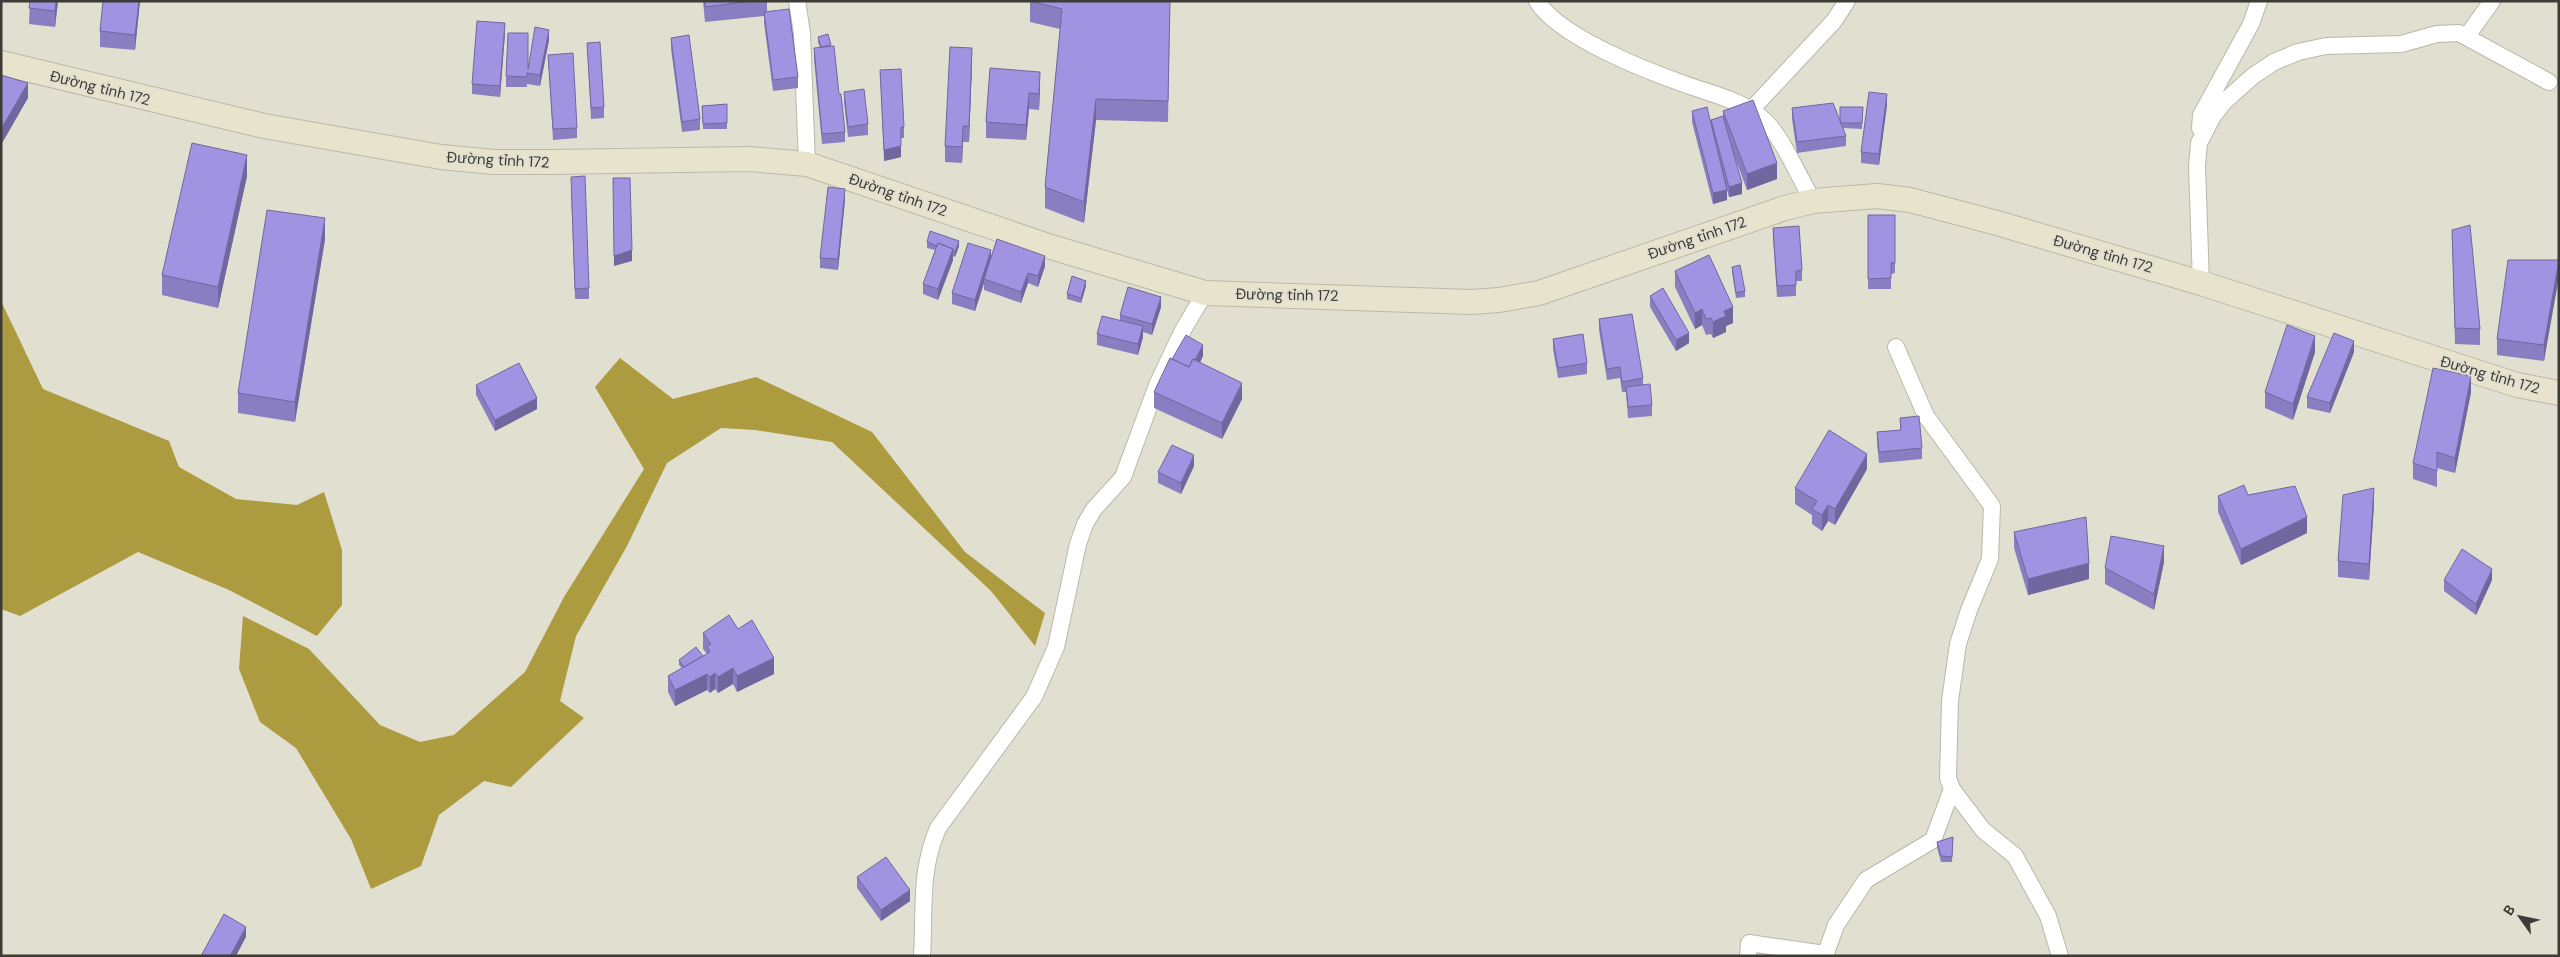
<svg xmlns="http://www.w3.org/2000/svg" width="2560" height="957" font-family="'DM Sans',sans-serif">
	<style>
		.water { fill: #ac9b3f }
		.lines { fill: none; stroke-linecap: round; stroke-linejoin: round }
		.street-casing { stroke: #bab8a9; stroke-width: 18 }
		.secondary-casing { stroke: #bab8a9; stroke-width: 26 }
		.street { stroke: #fff; stroke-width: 16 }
		.secondary { stroke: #e8e3cd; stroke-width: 24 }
		.wall { fill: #8a7ec2 }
		.shaded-wall { fill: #70679e }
		.building { fill: #a093e2; stroke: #70679e }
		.labels { text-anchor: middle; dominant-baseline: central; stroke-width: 4; stroke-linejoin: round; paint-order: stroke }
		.street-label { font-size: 15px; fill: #3c3b35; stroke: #e1dfcf }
	</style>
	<rect width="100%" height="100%" fill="#e1dfcf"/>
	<path class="water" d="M1,301l42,88 126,52 10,26 57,32 61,6 27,-13 18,58v55l-25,31 -88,-46 -91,-38 -118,64 -19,-7z
		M620,358l53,41 83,-22 116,55 93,120 80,61 -10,33 -44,-55 -159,-149 -77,-12 -34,-2 -54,35 -40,83 -51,90 -16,65 24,17 -73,69 -27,-6 -45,34 -18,51 -50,23 -20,-50 -55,-91 -36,-26 -21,-53 4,-53 66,33 71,76 40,17 34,-7 71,-63 39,-75 80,-128 -49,-82z"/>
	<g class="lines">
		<defs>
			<path id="street" d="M797,1l5,32 5,131
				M1537,1c22,36 110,70 150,84 28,10 58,16 79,37 17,17 34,57 47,79
				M2467,36l25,-35
				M1750,111l84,-90 13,-20
				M2200,128l1,-13 50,-91 8,-23
				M2201,283l-4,-117 2,-23 14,-27 12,-15 28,-25 21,-14 24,-10 28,-6 75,-2 36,-10 22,-1 90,49
				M1896,347l30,69 66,90 -2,53 -21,51 -11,34 -8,57 -2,77 4,11 31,41 32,26 33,60 12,40
				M922,956c3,-46 -3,-84 16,-128l96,-131 22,-50 22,-103 7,-20 9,-15 29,-32 34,-92 26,-55 22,-37
				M1748,956l1,-13 76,11
				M1825,956l11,-31 30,-45 67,-40 19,-51"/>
			<path id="secondary" d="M1,63l263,63 177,31 53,5h57l198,-3 58,5 244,83 154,46 267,9 27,-2 40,-7 246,-85 28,-7 64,-5 33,4 87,23 204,60 316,102 42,8"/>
		</defs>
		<use href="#street" class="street-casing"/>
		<use href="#secondary" class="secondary-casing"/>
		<use href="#street" class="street"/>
		<use href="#secondary" class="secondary"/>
	</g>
	<path class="wall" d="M30,1h28l-3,26 -26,-3z
		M103,1h37l-5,49 -35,-3v-16z
		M703,1h64v11l31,65v11l-25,3 -9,-68v-7l-59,6z
		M1030,1h140l-2,121 -72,-2 -12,103 -39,-15v-21l15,-158 -30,-7z
		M505,33l-5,64 -28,-3v-10z
		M818,37l13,10 14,85v10l-23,2 -8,-85v-11h6l-2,-6z
		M671,38l29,81v11l-18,2 -11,-83z
		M549,40l-9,46 -13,-2v3h-21v-11l22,-9z
		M587,43l17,64v11l-13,1z
		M548,55l29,73v10l-24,2z
		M972,64l-3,78h-6l-1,21 -17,-1v-16z
		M990,68l50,19 -1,23 -10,-1 -3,31 -40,-2v-16z
		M880,70l24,57v11h-3v19l-17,4z
		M844,92l24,32v11l-20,2 -4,-34z
		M727,104v25h-24l-1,-23z
		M1887,105l-8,60 -18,-2v-11z
		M1863,107l-1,22 -19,-1 3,8v10l-49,7 -5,-34v-11l48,12z
		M1692,111l19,14v-5l12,-4v-5l54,68 -30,11 -13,-35 8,39 -13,3 -2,-7v10l-14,4 -21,-82z
		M247,176l-29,132 -56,-13v-20z
		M571,187l18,101v11h-14z
		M845,200l-7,70 -18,-2v-10z
		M1868,215h27v58l-4,1v15h-23z
		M1773,228l29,42v11h-6v15l-19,1 -4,-59z
		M2452,230l28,99v16l-25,-1z
		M325,239l-30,183 -57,-9v-20z
		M927,242l32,4 -4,11 -2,-1v4l-15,40 -15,-6v-10l12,-34 -8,-2z
		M991,259l54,7 -7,21 -10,-4 -7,20 -37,-13v-7l-9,28 -23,-7v-11z
		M2559,260l-15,101 -47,-6v-16z
		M1732,267l13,24v6l-9,1 -4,-26z
		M1675,271l58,52 -7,3v6l-13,6 -2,-4 -5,1 -4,-10 -7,4 -20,-42z
		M1086,286l-5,17 -14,-4v-5z
		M1650,296l39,47 -13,8 -26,-44z
		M1161,307l-9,28 -9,-3v5l-5,18 -41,-10v-11l23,-14v-5z
		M1599,319l44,59v7l9,20v11l-24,2 -2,-26h-4l-2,-14 -13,2 -8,-50z
		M1553,339l34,24v11l-29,4 -5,-29z
		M2315,352l-22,68 -28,-12v-16z
		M2354,352l-24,61 -23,-5v-11z
		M1203,356l-3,7 42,36 -20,40 -68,-31v-16l18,-33z
		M476,385l61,24 -42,22 -19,-36z
		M2471,392l-16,81 -18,-5v19l-24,-8v-16z
		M1900,418l22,30v11l-43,4 -2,-20v-11l23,-2z
		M1194,466l-13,28 -23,-11v-11z
		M1867,469l-32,56 -7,-4 -6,10 -10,-7v-9l-17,-11v-16z
		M2248,495l59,38 -66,32 -23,-53v-16z
		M2374,504l-5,76 -31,-3v-16z
		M2014,532l75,47 -61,16 -14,-47z
		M2164,562l-10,48 -49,-26v-16z
		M2444,580h48l-16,35 -32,-24z
		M738,629l36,45 -37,18 -4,-8 -15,9 -3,-4 -5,4 -3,-3 -32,16 -7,-14v-16l14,-8 -3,-3v-5l24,-4 4,-2 -4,-5v-16z
		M1953,837l-1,25h-11l-4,-15v-5z
		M857,877l53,24 -29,20 -24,-33z"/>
	<path class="shaded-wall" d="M56,1h2l-3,26v-16z
		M139,1h1l-5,49v-15z
		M505,23v10l-5,64v-11z
		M549,30v10l-9,46v-11z
		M972,48v16l-3,78v-16z
		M1040,72v15l-1,23v-16z
		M28,83v15l-27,47v-16z
		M1029,93v16l-3,31v-15z
		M1887,94v11l-8,60v-11z
		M1096,99v21l-12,103v-21z
		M963,126v16l-1,21v-16z
		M901,146v11l-17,4v-11z
		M247,155v21l-29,132v-21z
		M1777,163v16l-30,11v-16z
		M1742,183v11l-13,3v-10z
		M845,189v11l-7,70v-11z
		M1727,190v10l-14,4v-11z
		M325,218v21l-30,183v-20z
		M959,241v5l-4,11v-5z
		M953,249v11l-15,40v-11z
		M632,250v11l-18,5v-10z
		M991,250v11l-7,18v4l-9,28v-11z
		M1045,256v10l-7,21v-11z
		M2559,261v16l-15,84v-16z
		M1028,273v10l-7,20v-11z
		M1086,281v5l-5,17v-5z
		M1161,297v10l-9,28v-11z
		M1733,307v16l-7,3v6l-13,6v-16l11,-11z
		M1702,309v16l-7,4v-16z
		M1143,326v11l-5,18v-11z
		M1689,333v10l-13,8v-11z
		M2315,336v16l-22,68v-16z
		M2354,341v11l-24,61v-10z
		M1203,345v11l-14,26v-11z
		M2471,376v16l-16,81v-15z
		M1242,383v16l-20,40v-16z
		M537,398v11l-42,22v-11z
		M1867,454v15l-32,56v-16z
		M1194,455v11l-13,28v-11z
		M2374,488v16l-5,76v-16z
		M1828,505v16l-6,10v-16z
		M2307,517v16l-66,32v-16z
		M2164,546v16l-10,48v-16z
		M2089,563v16l-61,16v-16z
		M2492,569v11l-16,35v-11z
		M774,658v16l-37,18v-16z
		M733,668v16l-15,9v-16z
		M715,673v16l-5,4v-16z
		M707,674v16l-32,16v-16z
		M910,890v11l-29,20v-11z
		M246,927v10l-10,19h-6z"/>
	<path class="building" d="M30,1h26l-1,10 -26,-3z
		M103,1h36l-4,34 -35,-4z
		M705,1h47l-47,6z
		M1030,1h140l-2,100 -72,-2 -12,103 -39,-15 17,-178z
		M789,9l9,68 -25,3 -9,-68z
		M477,21l28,2 -5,63 -28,-2z
		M535,27l14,3 -9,45 -13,-2v4l-21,-1 2,-43h20v36z
		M828,34l3,11 -10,2 -3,-10z
		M689,35l11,84 -18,3 -11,-84z
		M600,42l4,65 -13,1 -4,-65z
		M834,46l5,48h2l4,38 -23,2 -8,-86z
		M950,47l22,1 -3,78h-6l-1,21 -17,-1z
		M573,53l4,75 -24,1 -5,-74z
		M990,68l50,4 -1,22 -10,-1 -3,32 -40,-3z
		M901,69l3,58h-3v19l-17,4 -4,-80z
		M1,75l27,8 -27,46z
		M864,89l4,35 -20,3 -4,-35z
		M1869,92l18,2 -8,60 -18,-2z
		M1753,100l24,63 -30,11 -24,-63z
		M1833,103l13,33 -49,6 -5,-34z
		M727,104v19l-24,1 -1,-18z
		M1707,107l20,83 -14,3 -21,-82z
		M1840,107h23l-1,16h-21l-1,-3z
		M1723,116l19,67 -13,4 -18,-67z
		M192,143l55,12 -29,132 -56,-12z
		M585,176l4,112 -14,1 -4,-112z
		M613,178h17l2,72 -18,6z
		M828,187l17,2 -7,70 -18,-1z
		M267,210l58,8 -30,184 -57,-9z
		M1868,215h27v48h-4v15l-23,1z
		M2470,225l10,104 -25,-1 -3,-98z
		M1799,226l3,44 -6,1v14l-19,1 -4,-58z
		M930,231l29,10 -4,11 -2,-1v-2l-15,-6 -1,3 -10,-4z
		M997,239l48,17 -7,20 -10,-3 -7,19 -37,-13z
		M938,243l15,6 -15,40 -15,-5z
		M968,243l23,7 -16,50 -23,-7z
		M1709,255l24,52 -9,4 2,5 -13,6 -2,-4 -5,1 -4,-10 -7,4 -20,-42z
		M2508,260h51l-15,85 -47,-6z
		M1740,265l5,26 -9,2 -4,-26z
		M1072,276l14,5 -5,17 -14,-4z
		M1128,287l33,10 -9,27 -32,-9z
		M1663,288l26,45 -13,7 -26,-44z
		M1632,314l11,64 -21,4 -2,-15 -13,2 -8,-50z
		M1102,316l41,10 -5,18 -41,-10z
		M2287,325l28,11 -22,68 -28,-12z
		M2334,333l20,8 -24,62 -23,-6z
		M1583,334l4,29 -29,5 -5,-29z
		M1186,335l17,10 -8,15 -2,-1 -4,8 -17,-8z
		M1170,358l19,9 4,-8 49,24 -20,40 -68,-31z
		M519,363l18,35 -42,22 -19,-35z
		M2433,368l38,8 -16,82 -18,-6v19l-24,-8z
		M1650,384l2,21 -24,2 -2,-20z
		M1919,416l3,32 -43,4 -2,-20 24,-2 -1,-12z
		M1829,430l38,24 -32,55 -7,-4 -6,10 -10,-6 5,-8 -22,-13z
		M1172,445l22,10 -13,28 -23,-11z
		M2244,485l4,10 47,-9 12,31 -66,32 -23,-53z
		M2374,488l-5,76 -31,-3 5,-66z
		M2086,517l3,46 -61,16 -14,-47z
		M2111,536l53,10 -10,48 -49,-26z
		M2462,549l30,20 -16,35 -32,-24z
		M729,615l9,14 14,-9 22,38 -37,18 -4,-8 -15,9 -3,-4 -5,4 -3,-3 -32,16 -7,-14 42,-24 -3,-6 4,-2 -8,-11z
		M696,647l7,9 -19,11 -5,-7z
		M1953,837l-1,20 -11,-1 -4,-14z
		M886,857l24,33 -29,20 -24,-33z
		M224,914l22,13 -16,29h-29z"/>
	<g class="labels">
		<g class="street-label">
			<text transform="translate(100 88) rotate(14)">Đường tỉnh 172</text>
			<text transform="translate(498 160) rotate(3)">Đường tỉnh 172</text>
			<text transform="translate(898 195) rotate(19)">Đường tỉnh 172</text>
			<text transform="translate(1697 238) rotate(-19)">Đường tỉnh 172</text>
			<text transform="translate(2103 254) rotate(16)">Đường tỉnh 172</text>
			<text transform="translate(1287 295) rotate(1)">Đường tỉnh 172</text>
			<text transform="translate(2490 375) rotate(16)">Đường tỉnh 172</text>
		</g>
	</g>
	<rect width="2560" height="957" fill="none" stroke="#3c3b35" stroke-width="5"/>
	<g transform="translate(2520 917) rotate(303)" stroke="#e1dfcf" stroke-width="4" paint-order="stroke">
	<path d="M0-4L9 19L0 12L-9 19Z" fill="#3c3b35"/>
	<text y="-8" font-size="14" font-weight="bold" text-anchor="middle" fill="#3c3b35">B</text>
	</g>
</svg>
